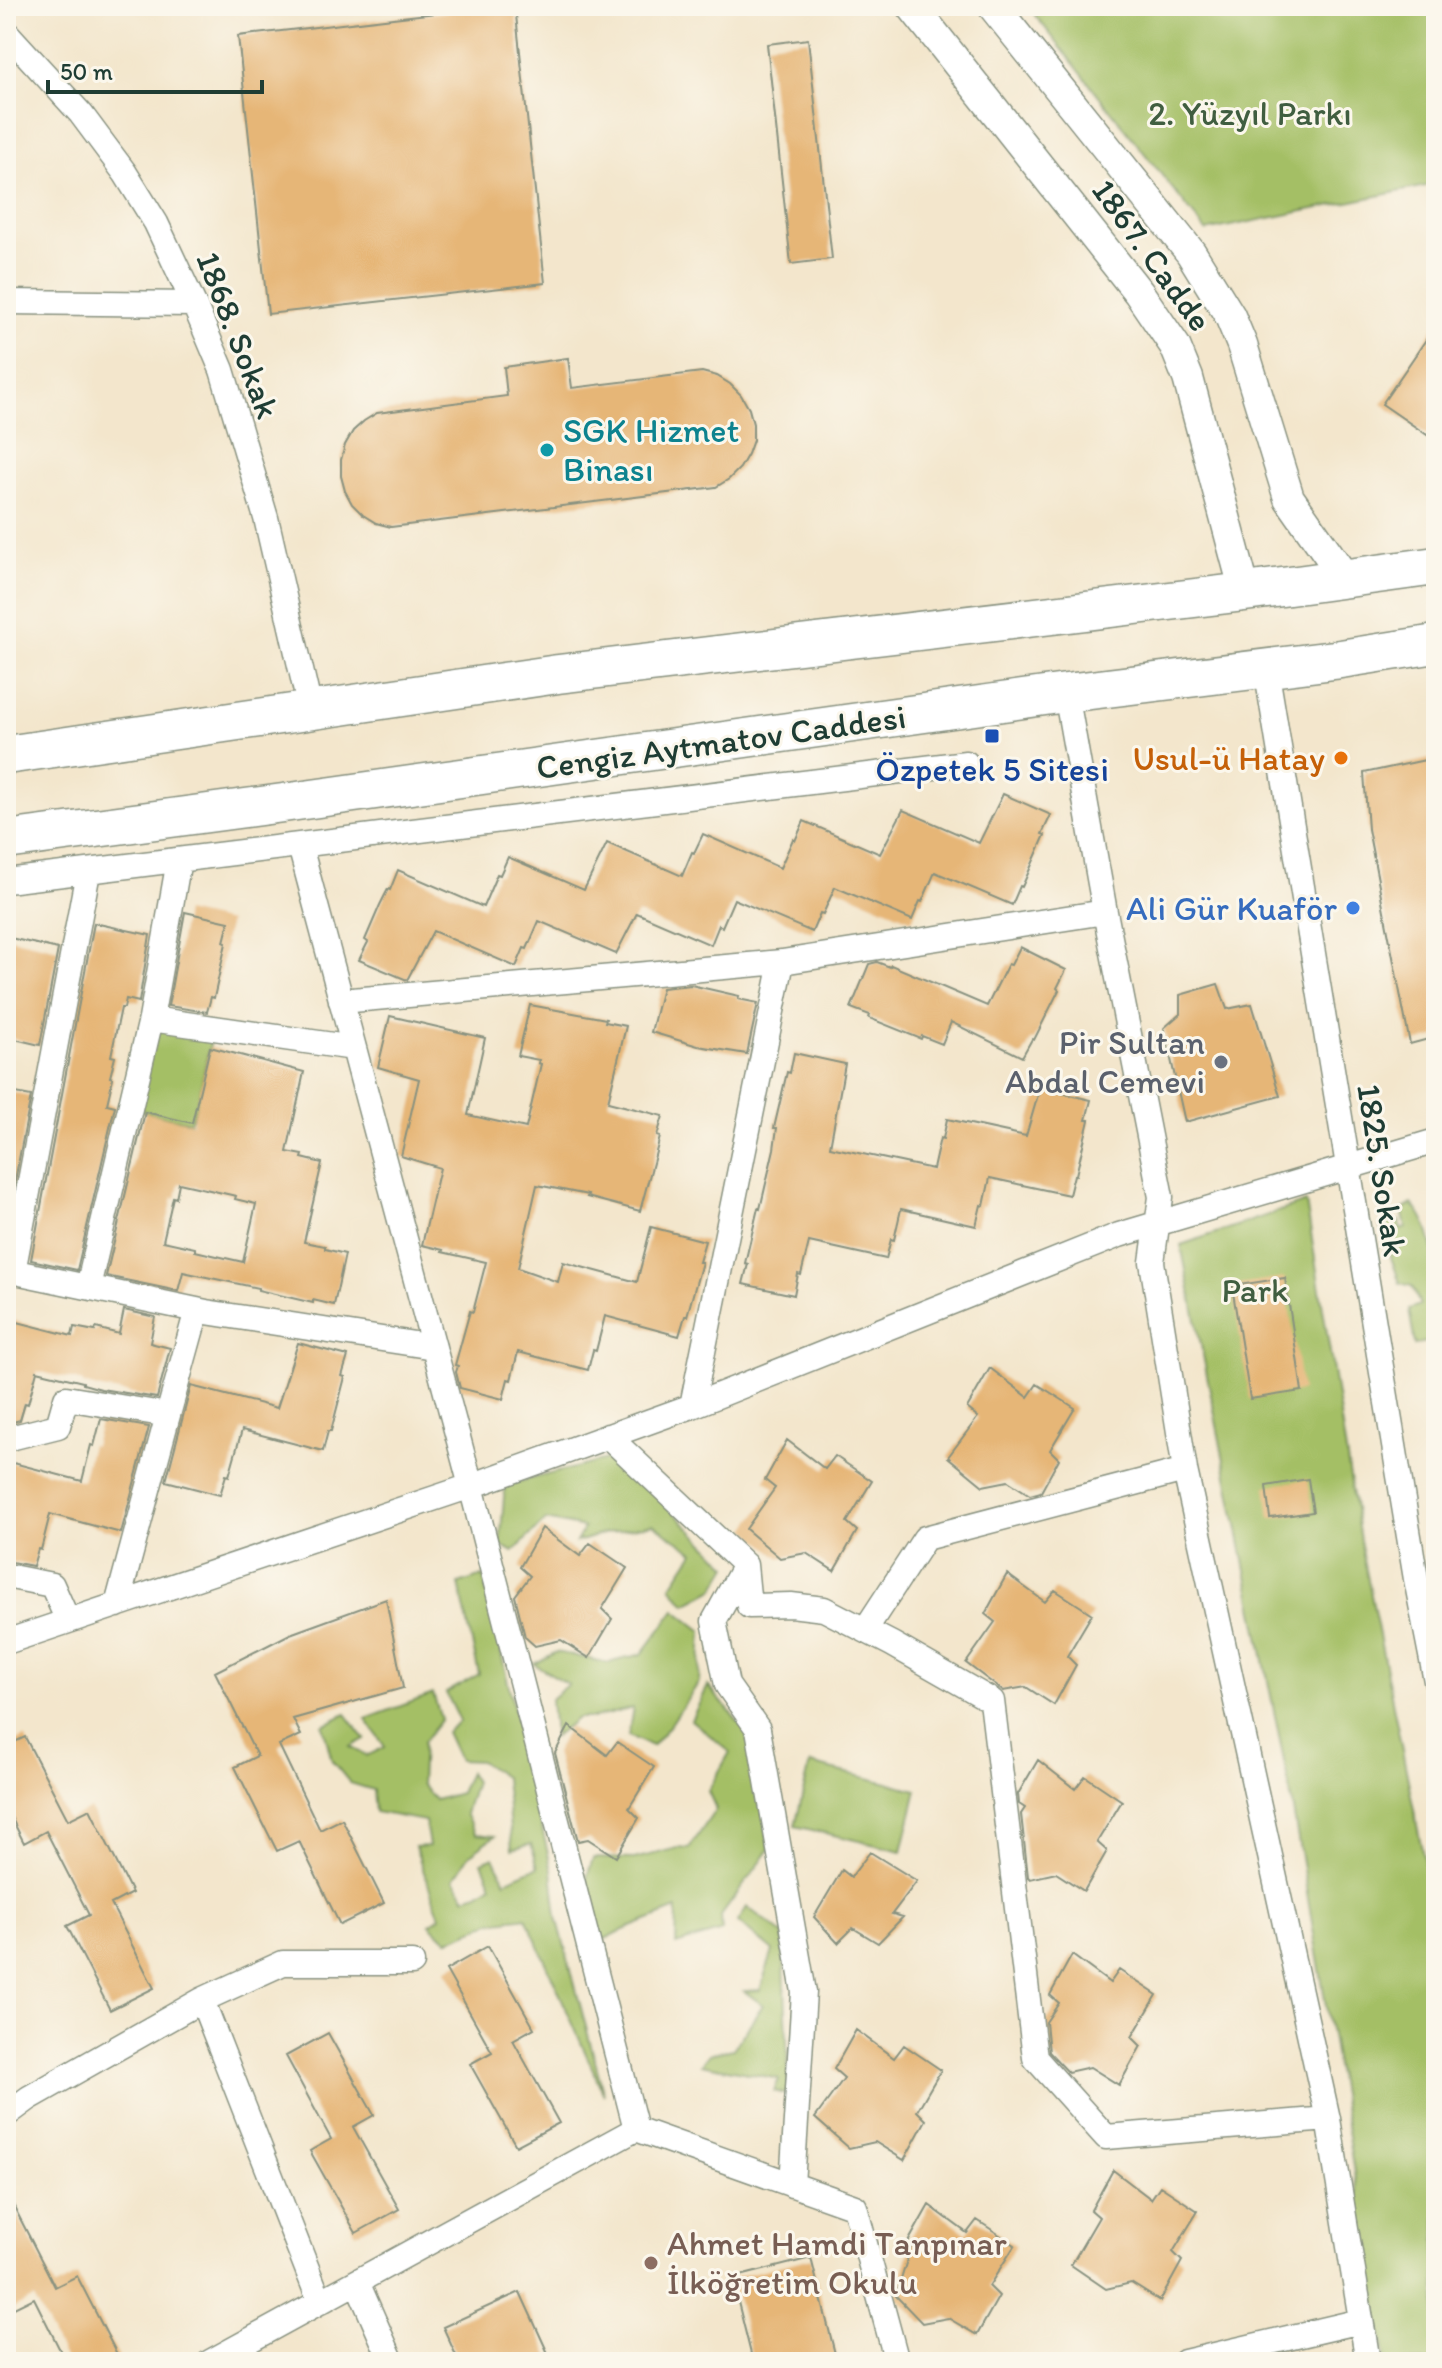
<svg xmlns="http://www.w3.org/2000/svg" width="1442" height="2368" font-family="Itim,sans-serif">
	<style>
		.green { fill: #a4bf65; stroke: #627e4c; stroke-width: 2 }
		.building { fill: #e6b677; fill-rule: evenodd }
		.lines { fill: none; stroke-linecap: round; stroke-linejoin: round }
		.minor-casing { stroke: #899280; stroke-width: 27 }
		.tertiary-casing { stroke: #899280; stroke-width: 33 }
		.primary-casing { stroke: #899280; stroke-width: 41 }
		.minor { stroke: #fff; stroke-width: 24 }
		.tertiary { stroke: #fff; stroke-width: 30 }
		.primary { stroke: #fff; stroke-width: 38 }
		.culture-dot { fill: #0f9aa8; stroke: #fbf7ec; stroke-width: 3 }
		.transit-dot { fill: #1a4fb4; stroke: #fbf7ec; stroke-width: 3 }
		.food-dot { fill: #e8710a; stroke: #fbf7ec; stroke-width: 3 }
		.shop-dot { fill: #3f7fe0; stroke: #fbf7ec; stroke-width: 3 }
		.worship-dot { fill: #6b7280; stroke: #fbf7ec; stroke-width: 3 }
		.education-dot { fill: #8d6e63; stroke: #fbf7ec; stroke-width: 3 }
		.labels { text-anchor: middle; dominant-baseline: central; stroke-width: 6; stroke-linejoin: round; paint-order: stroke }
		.park-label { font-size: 34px; fill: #405e40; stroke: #fbf7ec }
		.street-label { font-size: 34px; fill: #1f3d34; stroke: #fbf7ec }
		.culture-label { font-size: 34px; fill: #0d838f; stroke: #fbf7ec; text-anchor: start }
		.food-label { font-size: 34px; fill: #c56008; stroke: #fbf7ec; text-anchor: end }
		.transit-label { font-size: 34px; fill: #164399; stroke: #fbf7ec }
		.shop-label { font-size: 34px; fill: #366cbe; stroke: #fbf7ec; text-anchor: end }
		.worship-label { font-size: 34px; fill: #5b616d; stroke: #fbf7ec; text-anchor: end }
		.education-label { font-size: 34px; fill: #785e54; stroke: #fbf7ec; text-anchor: start }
	</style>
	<rect width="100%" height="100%" fill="#fbf7ec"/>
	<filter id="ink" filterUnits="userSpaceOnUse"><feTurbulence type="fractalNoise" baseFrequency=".0125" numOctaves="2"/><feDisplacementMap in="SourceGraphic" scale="16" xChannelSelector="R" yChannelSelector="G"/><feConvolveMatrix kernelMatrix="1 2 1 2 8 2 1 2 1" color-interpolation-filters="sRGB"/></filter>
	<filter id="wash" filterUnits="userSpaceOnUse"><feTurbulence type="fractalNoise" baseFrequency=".006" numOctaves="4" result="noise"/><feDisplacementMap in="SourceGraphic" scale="32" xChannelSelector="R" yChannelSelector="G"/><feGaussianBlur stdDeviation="1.8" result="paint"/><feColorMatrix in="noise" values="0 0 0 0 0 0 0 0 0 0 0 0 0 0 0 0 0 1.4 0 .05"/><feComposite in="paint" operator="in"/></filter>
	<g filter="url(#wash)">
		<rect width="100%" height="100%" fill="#f3e6cc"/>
		<path class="green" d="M1028,6h408v178l-230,47z
			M151,1019l62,10 -15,72 -8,21 -51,-11z
			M1306,1202l54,338 76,380v442h-50l-97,-576 -108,-541z
			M1412,1204c30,31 24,93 24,135l-21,6 -6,-36 11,-4 -8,-19 -12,-3 -20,-57 19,-5 2,9 5,-2 -4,-18z
			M618,1457l110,109 -14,23 -28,15 -15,-17 23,-35 -41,-28 -47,9 -30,9 8,-14 -38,-8 -33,32 -13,-7 5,-60z
			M483,1576l69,295 5,46 47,178 -78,-178 -35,5 -43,19 -18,-17 10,-7 -25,-70 14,-1 -4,-25 -50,-9 -2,-22 -23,-7 -18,-22 -9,-36 23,-11 19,25 -15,8 17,9 18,-9 -19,-28 67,-25 8,25 -18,23 -2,42 14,16 25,-7 9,-21 6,10 -10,32 11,20 19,2 -26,19 -15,24 11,18 16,-5 11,-7 -10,-23 12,-5 11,24 33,-14 -7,-23 -19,5 -7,-71 -25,-17 -21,-1 -13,-28 14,-11 -14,-28 33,-19 -20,-90z
			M675,1610l27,21 -3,51 -28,42 -19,22 -24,-10 5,-28 -39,10h-17l-23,19 -3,-38 17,-15 -34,-20 22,-12 52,11 34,-9z
			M708,1686l39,46 23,117 -49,67 1,15 -46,14 1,-36 -56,22 -20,10 -17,-54 9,-29 41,1 44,-11 11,1 27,-40 -8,-18 22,-39 -39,-32z
			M810,1764l107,26 -15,61 -107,-25z
			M747,1907l36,27 6,161 -15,-4 5,-12 -78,-15 8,-10 24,-5 30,-44 -19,-14 16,-1 13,-39 -35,-29z"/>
		<g id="blocks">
			<path class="building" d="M496,6h19l30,277 -277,31 -30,-278z
				M808,39l24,220 -41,5 -24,-220z
				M1436,325v116l-54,-37z
				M568,358l4,30 130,-16 15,4 13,8 11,11 8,14 4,15v16l-5,14 -8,14 -11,11 -13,8 -325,40 -15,-4 -13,-8 -11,-11 -7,-13 -4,-15v-16l4,-15 8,-14 11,-10 13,-8 130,-17 -3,-29z
				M1430,759l6,50v228l-26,7 -42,-215 -4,-56z
				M1003,794l48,21 -9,19 3,1 -23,52 -2,-1 -8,19 -77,-33 -13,30 -2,-1 -8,19 -77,-33 -12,27 -3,-1 -8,19 -78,-33 -12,28 -3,-2 -8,20 -74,-32 -21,41 -77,-33 -12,28 -3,-1 -8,19 -83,-36 -26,49 -48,-20 9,-18 -3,-2 15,-35 8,-16 2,1 8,-20 85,37 14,-33 3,1 8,-18 76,33 23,-47 75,33 10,-24 2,1 9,-19 77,34 13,-29 2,2 9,-20 76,33 23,-44 76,33z
				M185,912l44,10 -5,20 2,1 -12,55 -3,-1 -4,15 -39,-6z
				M94,923l56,12 -11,67 -13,-3 -2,9h-3l-10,48 4,1 -5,20 3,1 -6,26 8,2 -38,164 -46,-10z
				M6,937l52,12 -18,96 -34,-8z
				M1020,947l46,23 -9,18 2,2 -25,50 -2,-1 -10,18 -71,-35 -9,22 -20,-8 -1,3 -52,-21 1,-3 -19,-7 18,-44 8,-2 13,5 1,-2 96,41 21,-42 3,1z
				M1218,984l9,25 25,-5 28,92 -95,26 -21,-94 16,-14v-19z
				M691,985l48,11 -1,3 20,4 -11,51 -49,-8 -47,-14 11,-44z
				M530,1005l76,14 -1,3 21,4 -18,76 55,14 -6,20 3,1 -20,74 -53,-14 1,-2 -51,-10 -19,83 40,14 5,-20 74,20 14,-55 54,14 -6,21h3l-15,54h-2l-6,20 -74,-20 -9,35 -3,-1 -5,20 -70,-18 -7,28 -3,-1 -5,20 -43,-11 -4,-16 2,-6 -3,-1 15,-54 3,1 13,-50 -44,-10 1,-2 -21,-5 18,-77 -39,-12 18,-77 -41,-12 12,-51 95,22 -17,77 58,13 15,-64 -3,-1 1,-3 -21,-4z
				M210,1047l94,25 -17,80 16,3 -1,3 20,5 -18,79 21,4v3l20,5 -11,51 -21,-5v3l-55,-13v-2l-75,-16 -5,19 -72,-15 39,-164 47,11zM179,1183l57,13 -1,3 21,5 -13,58 -48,-11v-3l-32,-7 10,-44 3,1z
				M794,1053l51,11 -15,83 103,22 7,-31 3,1 4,-20 79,17 14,-48 51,12 -5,20h3l-13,55h-2l-5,20 -79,-17 -6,28 -3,-1 -5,21 -75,-17 -7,31 -3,-1 -5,20 -77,-17 -8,33 -3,-1 -4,21 -51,-11 5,-20 -3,-1 13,-55 2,1 14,-60 3,-21h-3l13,-56 3,1z
				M6,1091l25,5 -25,132z
				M1285,1278l17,113 -52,8 -18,-113z
				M124,1310l31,7 -5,26 20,5 -13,50 -56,-9 -18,-5v-2l-46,-11 -9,33 -3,-1 -5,17 -14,4v-105l66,17 2,-9 21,4 1,-3 23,6z
				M298,1343l50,13 -6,20 3,1 -14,54h-3l-5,20 -81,-21 -13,46 -3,-1 -6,20 -54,-14 25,-95 86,22z
				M990,1368l38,29 9,-13 38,24 -25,42 9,9 -18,33 -11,3 -22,-14 -25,5 -35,-29 30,-40 -11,-9z
				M101,1419l48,8 -28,106 -71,-19 -9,36 -3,-1 -5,17 -27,-5v-100l76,20 9,-36 3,1z
				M787,1440l38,29 10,-13 37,25 -25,41 10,9 -23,40 -28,-18 -26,5 -34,-29 29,-41 -10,-8z
				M1308,1479l5,33 -43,6 -4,-32z
				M542,1528l38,28 10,-13 37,25 -25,41 10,10 -23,39 -28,-18 -26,6 -10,-9 -10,-41 15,-20 -10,-9z
				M1007,1574l38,28 10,-12 37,24 -25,42 9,9 -22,40 -28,-18 -23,4 -37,-28 29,-41 -10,-8z
				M386,1599l17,89 -110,31 8,16 -22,10 41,85 22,-11 42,84 -44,22 -41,-84 -22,10 -42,-84 22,-11 -42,-84 75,-38z
				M569,1726l38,29 10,-13 37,25 -25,41 10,10 -23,39 -28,-18 -10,2 -23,-88z
				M25,1737l43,83 22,-11 42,84 -21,11 43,84 -44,22 -43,-84 22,-11 -43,-84 -22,12 -18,-36v-61z
				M1038,1760l37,29 10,-13 37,25 -25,41 10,9 -23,40 -28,-18 -26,6 -2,-2 -7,-63 4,-6 -6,-4 -1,-10z
				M870,1852l47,29 -25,33 11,3 -25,26 -25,-15 -15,15 -24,-26 28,-47 9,7z
				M488,1946l46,82 -21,12 46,83 -43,23 -46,-82 22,-12 -46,-82z
				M1072,1955l38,28 9,-13 38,25 -25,42 9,9 -22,39 -29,-18 -22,5 -19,-20 -3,-30 13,-19 -9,-8z
				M856,2030l38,28 10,-13 37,25 -24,41 9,9 -22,40 -29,-18 -26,6 -34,-30 29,-40 -10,-9z
				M328,2033l46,82 -21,12 46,82 -43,24 -46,-82 21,-12 -45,-83z
				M1113,2170l38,29 9,-13 38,25 -25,41 9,9 -22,40 -29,-18 -25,6 -35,-24 28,-48 -8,-7z
				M6,2191l49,96 22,-11 44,86h-55l-32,-64 -28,14z
				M929,2205l38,28 10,-13 38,25 -26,41 10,10 -22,39 -29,-17 -26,5 -26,-27 15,-49 -4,-3z
				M811,2258l26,104h-84l-21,-84z
				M520,2292l32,70h-93l-16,-35z"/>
		</g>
	</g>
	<g filter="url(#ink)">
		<use href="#blocks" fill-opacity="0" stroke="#899280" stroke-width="2"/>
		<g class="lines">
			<defs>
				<path id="minor" d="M6,32l75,82 44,59 31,50 38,81 28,66 44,148 44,191
					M6,302l188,2
					M1266,668l150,911 20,102
					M1066,693l39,219 56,285 -9,65 33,208 143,649 40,243
					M300,846l171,640 165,643
					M6,881l960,-118
					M341,1001l441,-39
					M151,1019l28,-159
					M6,1270l200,42 228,35
					M13,1272l75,-400
					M88,1287l63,-268 203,29
					M692,1406l90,-444 323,-50
					M168,1415l29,-105
					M608,1436l137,129 4,41 42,-1 33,4 68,35 100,57 43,357 71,79 222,-18
					M6,1439l52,-13 8,-28 102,17 -51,190
					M745,1565l-31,56 13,64 31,44 46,263 -12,193
					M6,1576l46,9 16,36
					M865,1630l60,-92 260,-68
					M6,1642l465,-156 221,-80 427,-171 317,-94
					M202,2000l81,-37h129
					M6,2115l23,-17 173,-98 118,302
					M357,2282l35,80
					M210,2362l426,-233 219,78 42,155
					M1185,2362l176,-41"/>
				<path id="tertiary" d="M912,6l227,287 36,53 13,32 57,214
					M993,6l198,247 39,63 12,29 47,153 56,80"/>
				<path id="primary" d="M6,755l552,-81 687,-82 191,-26
					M6,840l277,-37 783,-110 268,-33 102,-16"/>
			</defs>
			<use href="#minor" class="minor-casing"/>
			<use href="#tertiary" class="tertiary-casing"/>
			<use href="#primary" class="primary-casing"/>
			<use href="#minor" class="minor"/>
			<use href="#tertiary" class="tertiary"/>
			<use href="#primary" class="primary"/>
		</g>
	</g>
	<circle class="culture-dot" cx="547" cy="450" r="8"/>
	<rect class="transit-dot" x="984" y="728" width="16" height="16" rx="4"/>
	<circle class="food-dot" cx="1341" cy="758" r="8"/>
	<circle class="shop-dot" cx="1353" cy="908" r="8"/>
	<circle class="worship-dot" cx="1221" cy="1062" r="8"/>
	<circle class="education-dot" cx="651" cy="2263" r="8"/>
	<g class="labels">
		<g class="park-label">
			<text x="1250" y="113">2. Yüzyıl Parkı</text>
			<text x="1255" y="1290">Park</text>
		</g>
		<g class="street-label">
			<text transform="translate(1152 255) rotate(54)">1867. Cadde</text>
			<text transform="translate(238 335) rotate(69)">1868. Sokak</text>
			<text transform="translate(721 742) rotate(-8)">Cengiz Aytmatov Caddesi</text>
			<text transform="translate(1382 1170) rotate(81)">1825. Sokak</text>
		</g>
		<g class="culture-label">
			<text x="563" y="430">SGK Hizmet<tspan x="563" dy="39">Binası</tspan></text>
		</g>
		<g class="food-label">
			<text x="1325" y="758">Usul-ü Hatay</text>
		</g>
		<g class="transit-label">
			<text x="992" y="769">Özpetek 5 Sitesi</text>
		</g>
		<g class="shop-label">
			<text x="1337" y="908">Ali Gür Kuaför</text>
		</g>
		<g class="worship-label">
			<text x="1205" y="1042">Pir Sultan<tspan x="1205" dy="39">Abdal Cemevi</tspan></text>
		</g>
		<g class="education-label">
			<text x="667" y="2243">Ahmet Hamdi Tanpınar<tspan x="667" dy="39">İlköğretim Okulu</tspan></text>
		</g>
	</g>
	<rect width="1442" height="2368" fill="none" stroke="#fbf7ec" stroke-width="32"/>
	<path d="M48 80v12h214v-12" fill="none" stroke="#1f3d34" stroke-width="4"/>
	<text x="60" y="80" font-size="24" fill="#1f3d34" stroke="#fbf7ec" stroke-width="6" paint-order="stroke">50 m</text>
</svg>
